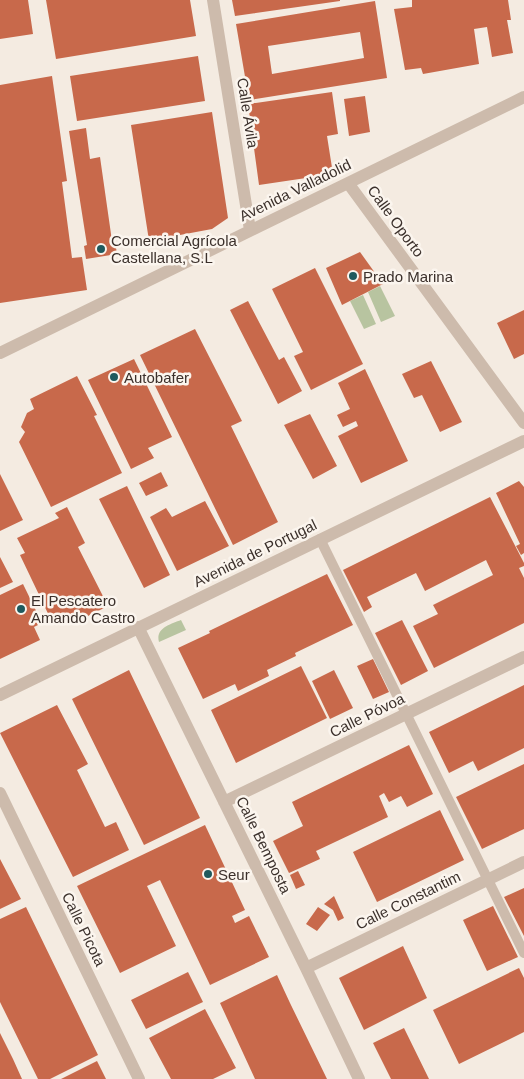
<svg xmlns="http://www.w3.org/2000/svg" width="524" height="1079" font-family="Arial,sans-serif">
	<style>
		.green { fill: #b8c4a0 }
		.building { fill: #c8694b; fill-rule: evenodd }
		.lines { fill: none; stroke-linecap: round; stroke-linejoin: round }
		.pedestrian { stroke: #cdbbac; stroke-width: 10 }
		.minor { stroke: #cdbbac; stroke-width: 12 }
		.poi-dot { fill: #1f5a5e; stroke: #fbf5ee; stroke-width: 2 }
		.labels { text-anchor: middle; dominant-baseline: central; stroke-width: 5; stroke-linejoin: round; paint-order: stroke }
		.street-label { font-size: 15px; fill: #3b302b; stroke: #fbf5ee }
		.poi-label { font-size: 15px; fill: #3b302b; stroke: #fbf5ee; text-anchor: start }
	</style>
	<rect width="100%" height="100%" fill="#f4ebe1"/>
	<path class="green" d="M380,286l15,30 -14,6 -13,-30z
		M363,295l13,29 -12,5 -14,-28z
		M181,620l5,10 -27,12c-4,-14 12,-18 22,-22z"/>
	<path class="building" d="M0,0h28l5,34 -33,5z
		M46,0h144l6,36 -140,23z
		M232,0h108v1l-105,15z
		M412,0h96l3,20h-4l6,33 -21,4 -5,-30 -13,2 5,35 -56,10 -2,-6 -16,2 -11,-61 18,-2z
		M375,1l12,77 -138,22 -13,-76zM360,32l4,26 -92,16 -4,-28z
		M198,56l7,45 -128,20 -7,-45z
		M52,76l15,105 -5,1 10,76 10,-1 5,33 -87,13v-218z
		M332,92l6,42 -11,2 6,38 -74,11 -11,-81z
		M365,96l5,36 -21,4 -5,-37z
		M212,112l16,106 -16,11 -48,9 1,7 -15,2 -19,-122z
		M86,128l4,31 10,-2 12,84h3l2,13 -31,5 -2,-13 3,-1 -18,-114z
		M360,252l23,32 -41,21 -16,-37z
		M315,268l48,96 -52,26 -17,-34 9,-4 -31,-63z
		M248,301l31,59 5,-3 18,34 -24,13 -48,-94z
		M524,310v44l-10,5 -17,-36z
		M195,329l47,92 -11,5 47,96 -45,23 -93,-190z
		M134,359l38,78 -24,11 6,10 -23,11 -43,-89z
		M431,361l31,61 -22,10 -18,-37 -8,3 -12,-24z
		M365,369l43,92 -47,22 -23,-47 20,-10 -2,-5 -13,6 -6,-12 13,-6 -12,-26z
		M77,376l20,39 -3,1 28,57 -71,34 -32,-65 6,-10 -4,-5 6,-14 7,-4 -4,-10z
		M310,414l27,52 -24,13 -29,-54z
		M161,472l7,14 -22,10 -7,-13z
		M0,474l23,46 -23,11z
		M519,481l5,6v66l-3,2 -5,-9 4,-2 -24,-51z
		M127,486l43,89 -26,13 -45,-89z
		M490,497l34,66v3l-5,2 5,10v45l-90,45 -21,-42 25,-12 -5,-9 60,-30 -7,-15 -61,31 -9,-18 -49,24 5,10 -8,5 -21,-42z
		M205,501l24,45 -52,25 -27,-54 16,-9 6,9z
		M67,507l18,36 -7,4 30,59 -38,19 -4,-8 -13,7 -33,-69 5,-2 -8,-15 42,-20 -4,-5z
		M0,557l13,25 -13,6z
		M327,574l26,51 -58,28 1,3 -29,14 2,6 -31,15 -3,-7 -32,15 -25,-51 32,-15 -1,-2z
		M23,584l19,39 -8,4 6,13 -40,19v-64z
		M402,620l26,51 -27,14 -26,-52z
		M373,659l16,33 -16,7 -16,-33z
		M301,666l26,52 -91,45 -25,-53z
		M129,670l71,148 -56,27 -72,-146z
		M334,670l19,38 -23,11 -18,-38z
		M524,685v63l-46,23 -5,-10 -24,12 -20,-41z
		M57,705l31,59 -11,6 28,57 11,-5 13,28 -56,27 -73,-144z
		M409,745l24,49 -26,13 -6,-11 -12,6 -5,-9 -5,3 9,21 -72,34 4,8 -31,14 -16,-32 30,-15 -11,-24z
		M524,764v65l-42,20 -26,-52z
		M440,810l24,50 -87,42 -24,-50z
		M205,825l40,85 -13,6 3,7 14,-7 20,41 -59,28 -50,-105 -13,6 29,60 -56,27 -43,-87z
		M0,859l21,40 -21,10z
		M298,871l7,14 -9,4 -6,-14z
		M524,888v48l-20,-39z
		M334,896l10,22 -6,3 -5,-11 -9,-6z
		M493,906l25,51 -31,14 -24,-51z
		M26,907l72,148 -48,24h-12l-38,-77v-83z
		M318,907l12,8 -13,16 -11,-7z
		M403,946l24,52 -63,32 -25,-52z
		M519,968l5,10v54l-65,32 -26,-54z
		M188,972l15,30 -57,27 -15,-29z
		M277,975l13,28 37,76h-72l-35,-76z
		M205,1009l31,59 -23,11h-42l-22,-41z
		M404,1028l25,51h-38l-18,-36z
		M0,1033l13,26 9,20h-22z
		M97,1061l9,18h-45z"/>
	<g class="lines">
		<path class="pedestrian" d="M320,539l204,414"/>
		<path class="minor" d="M213,0l37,230
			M348,183l176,240
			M0,353l524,-256
			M138,627l168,341 53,111
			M0,695l524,-254
			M0,793l139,286
			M224,802l300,-145
			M306,968l218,-106"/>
	</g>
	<g class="poi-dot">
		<circle cx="101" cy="249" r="5"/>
		<circle cx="353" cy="276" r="5"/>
		<circle cx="114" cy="377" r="5"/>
		<circle cx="21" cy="609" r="5"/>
		<circle cx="208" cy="874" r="5"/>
	</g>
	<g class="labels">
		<g class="street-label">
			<text transform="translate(248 113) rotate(81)">Calle Ávila</text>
			<text transform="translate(295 190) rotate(-26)">Avenida Valladolid</text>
			<text transform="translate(396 221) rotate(54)">Calle Oporto</text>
			<text transform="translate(255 553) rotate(-26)">Avenida de Portugal</text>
			<text transform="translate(367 715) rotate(-26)">Calle Póvoa</text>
			<text transform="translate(264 845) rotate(64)">Calle Bemposta</text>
			<text transform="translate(408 900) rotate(-26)">Calle Constantim</text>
			<text transform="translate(84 929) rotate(64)">Calle Picota</text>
		</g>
		<g class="poi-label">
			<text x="111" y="240">Comercial Agrícola<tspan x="111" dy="17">Castellana, S.L</tspan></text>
			<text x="363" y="276">Prado Marina</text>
			<text x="124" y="377">Autobafer</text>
			<text x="31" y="600">El Pescatero<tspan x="31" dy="17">Amando Castro</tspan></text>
			<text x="218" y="874">Seur</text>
		</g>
	</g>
</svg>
